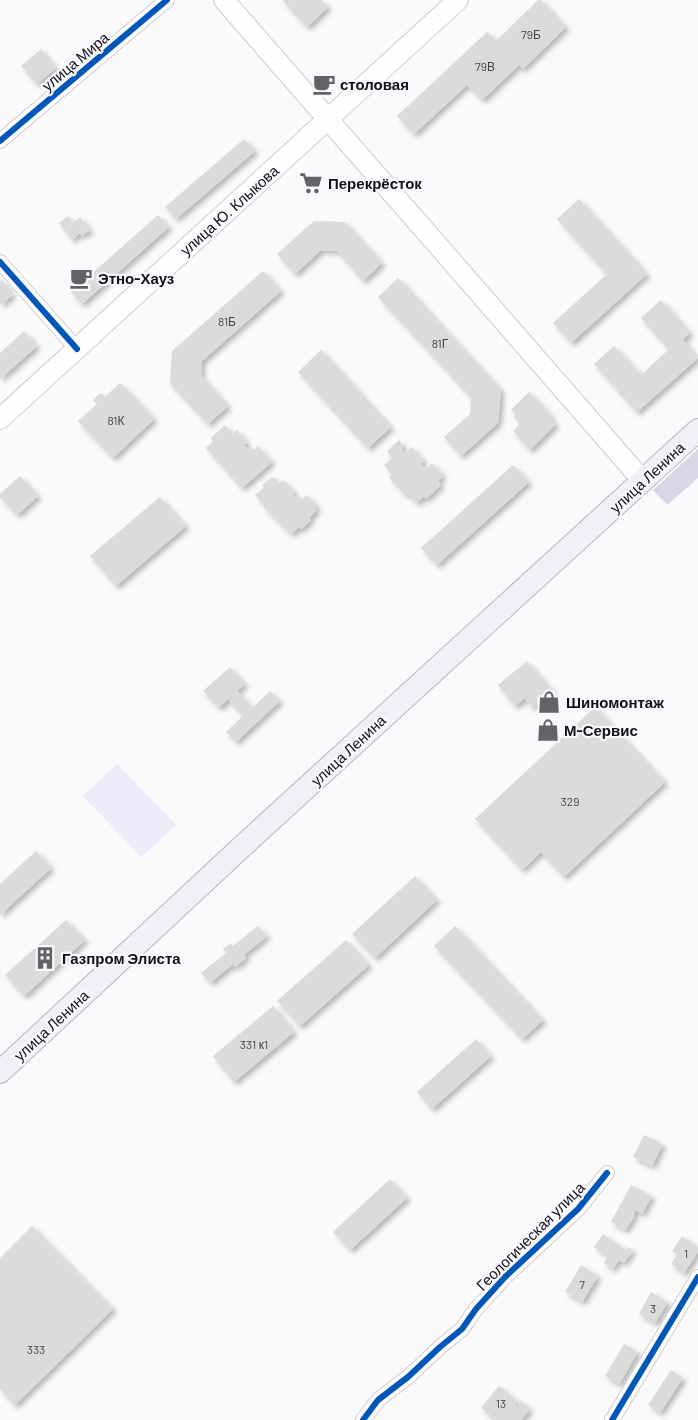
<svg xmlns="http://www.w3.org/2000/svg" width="698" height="1420" font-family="Barlow,sans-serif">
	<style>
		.green { fill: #edeaf9 }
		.forest { fill: #dad6e7 }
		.building { fill: #dadbda; filter: url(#shadow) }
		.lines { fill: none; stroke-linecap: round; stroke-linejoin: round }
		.street-casing { stroke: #cdccd0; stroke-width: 16 }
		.secondary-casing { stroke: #cdccd0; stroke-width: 22 }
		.primary-casing { stroke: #b9b6c2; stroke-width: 24 }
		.street { stroke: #fefeff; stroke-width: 14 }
		.secondary { stroke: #fefeff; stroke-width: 20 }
		.primary { stroke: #f2f0f6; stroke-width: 22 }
		.cycleway-casing { stroke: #f9f8fd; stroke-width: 9 }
		.cycleway { stroke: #0057b8; stroke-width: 6 }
		.labels { text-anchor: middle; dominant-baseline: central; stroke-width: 4.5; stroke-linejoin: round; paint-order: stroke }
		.number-label { font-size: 12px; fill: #444446 }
		.street-label { font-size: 15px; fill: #121115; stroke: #f9f8fd }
		.poi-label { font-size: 15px; font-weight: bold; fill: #121115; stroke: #f9f8fd; text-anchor: start }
	</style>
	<defs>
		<filter id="shadow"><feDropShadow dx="3.5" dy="3.5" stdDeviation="2.5" flood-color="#0004"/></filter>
	</defs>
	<rect width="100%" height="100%" fill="#faf9fc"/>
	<path class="green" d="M117,764l59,61 -35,32 -58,-61z"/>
	<path class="forest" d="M698,449v29l-31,27 -14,-15z"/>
	<path class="building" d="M282,0h39l7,7 -21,20z
		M538,0h3l25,27 -43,42 -4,-4 -37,35 -15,-15 -53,49 -17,-18 90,-84 9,9z
		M41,49l15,19 -19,16 -16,-18z
		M244,139l11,12 -79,68 -11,-12z
		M579,199l68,75 -76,69 -18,-20 54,-49 -50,-55z
		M158,215l11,12 -87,77 -11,-12z
		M68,216l5,7 7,-6 10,13 -8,6 -2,-3 -8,7 -13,-17z
		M314,221l31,1 37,41 -19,18 -26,-30 -16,-1 -26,24 -18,-20z
		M263,271l18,20 -79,70 -1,15 27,30 -20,18 -38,-41 2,-32z
		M398,278l103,112 -3,33 -37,33 -17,-19 26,-23 1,-17 -93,-100z
		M2,280l11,15 -13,10v-24z
		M661,300l29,33 -7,7 15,18 -61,54 -43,-48 20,-18 27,29 28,-26 -28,-31z
		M24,331l13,15 -37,33v-26z
		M321,350l70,77 -23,21 -70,-76z
		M120,383l34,36 -41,39 -35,-37 19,-17 -4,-4 8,-7 4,4z
		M529,392l23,25 -2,1 6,6 -26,26 -17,-19 7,-7 -6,-7 2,-2 -5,-5z
		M225,425l7,9 5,-4 10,12 -3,3 5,6 3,-3 2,2 4,-4 14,16 -30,26 -36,-40 7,-7 -2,-3z
		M399,440l5,6 -3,3 4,4 7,-6 12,14 -3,3 4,5 7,-6 11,13 -5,5 3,4 -15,14 -2,-3 -7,7 -10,-10 -2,2 -16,-18 3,-3 -8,-9 8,-7 -5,-7z
		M513,465l16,17 -92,83 -16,-17z
		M20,476l18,20 -21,19 -17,-18v-3z
		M272,477l2,2 1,-2 5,6 3,-3 12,12 -3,2 5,5 3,-2 2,2 5,-4 10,11 -3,2 3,2 -8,8 2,2 -10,9 -2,-2 -8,7 -24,-23 -4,-5 2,-1 -10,-10 9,-7 -2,-3z
		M160,497l26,29 -70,60 -26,-30z
		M527,661l25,30 -19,17 -8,-10 -10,8 -17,-21z
		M230,667l15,17 -8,7 15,17 18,-17 10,10 -44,41 -10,-10 17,-16 -15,-17 -9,9 -16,-17z
		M595,707l70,75 -101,95 -23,-25 -19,18 -47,-51z
		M36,851l15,17 -51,47v-31z
		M415,876l22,24 -62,58 -23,-24z
		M66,920l19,20 -61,56 -19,-21z
		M258,926l9,10 -23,19 2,3 -11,9 -2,-3 -23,19 -9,-10 25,-20 -3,-4 8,-6 2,3z
		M455,926l88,94 -21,19 -88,-93z
		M346,940l23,25 -69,61 -23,-25z
		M273,1006l21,26 -60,50 -21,-26z
		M476,1039l15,17 -59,53 -15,-17z
		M644,1135l19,9 -11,22 -19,-9z
		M390,1179l17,19 -57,52 -17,-18z
		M631,1185l21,11 -10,18 -6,-4 -3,5 2,1 -10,14 -14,-8z
		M32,1226l81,83 -98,96 -15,-16v-131z
		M603,1234l23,16 2,-3 5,3 -9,13 -5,-3 -6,9 -9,-6 4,-7 -14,-9z
		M682,1236l16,11v5l-14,21 -13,-9 6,-9 -5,-4z
		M581,1265l17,11 -16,26 -17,-10z
		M651,1292l17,10 -13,21 -16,-9z
		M624,1344l14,8 -19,32 -14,-8z
		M671,1370l12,8 -23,35 -12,-8z
		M499,1386l19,15 -3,3 2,2 4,-5 9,8 -9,11h-30l6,-7 -1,-1 -4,5 -11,-9z"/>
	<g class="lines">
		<defs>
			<path id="street" d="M0,141l167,-141
				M0,262l77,87
				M363,1420l15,-20 30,-23 32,-30 22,-18 14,-20 29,-32 73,-68 29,-36
				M612,1420l86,-143"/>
			<path id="secondary" d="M224,0l419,481
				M0,419l458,-419"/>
			<path id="primary" d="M0,1072l247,-230 451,-412"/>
		</defs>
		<use href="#street" class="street-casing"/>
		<use href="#secondary" class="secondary-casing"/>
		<use href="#primary" class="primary-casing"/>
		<use href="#street" class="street"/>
		<use href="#secondary" class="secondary"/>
		<use href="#primary" class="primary"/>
		<defs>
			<path id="cycleway" d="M0,141l167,-141
				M0,262l77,87
				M363,1420l15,-20 30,-23 32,-30 22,-18 14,-20 29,-32 73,-68 29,-36
				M612,1420l86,-143"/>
		</defs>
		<use href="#cycleway" class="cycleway-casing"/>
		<use href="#cycleway" class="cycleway"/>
	</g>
	<defs>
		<symbol id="cafe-bare" viewBox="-9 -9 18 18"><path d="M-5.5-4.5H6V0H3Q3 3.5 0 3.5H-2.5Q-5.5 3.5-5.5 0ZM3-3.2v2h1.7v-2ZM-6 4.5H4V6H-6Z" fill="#636266" stroke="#f9f8fd" stroke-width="2.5" paint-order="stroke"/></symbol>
		<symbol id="supermarket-bare" viewBox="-9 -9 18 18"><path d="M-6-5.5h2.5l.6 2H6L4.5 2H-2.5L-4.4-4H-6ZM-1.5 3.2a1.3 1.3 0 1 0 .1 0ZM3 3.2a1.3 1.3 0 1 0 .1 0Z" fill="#636266" stroke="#f9f8fd" stroke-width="2.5" paint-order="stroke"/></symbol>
		<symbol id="shop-bare" viewBox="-9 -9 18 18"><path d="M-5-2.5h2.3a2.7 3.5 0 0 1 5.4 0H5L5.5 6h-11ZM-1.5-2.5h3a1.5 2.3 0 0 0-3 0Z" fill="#636266" stroke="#f9f8fd" stroke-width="2.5" paint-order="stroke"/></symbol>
		<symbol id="building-bare" viewBox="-9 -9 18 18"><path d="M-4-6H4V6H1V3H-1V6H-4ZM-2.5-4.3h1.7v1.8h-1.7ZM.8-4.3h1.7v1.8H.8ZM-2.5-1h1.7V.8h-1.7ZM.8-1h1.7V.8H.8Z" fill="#636266" stroke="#f9f8fd" stroke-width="2.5" paint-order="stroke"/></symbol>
	</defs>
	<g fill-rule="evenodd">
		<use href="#cafe-bare" x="308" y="68" width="32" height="32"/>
		<use href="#supermarket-bare" x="295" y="167" width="32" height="32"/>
		<use href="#cafe-bare" x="65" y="262" width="32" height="32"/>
		<use href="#shop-bare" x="533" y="686" width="32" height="32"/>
		<use href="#shop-bare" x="532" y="714" width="32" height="32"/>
		<use href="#building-bare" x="29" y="942" width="32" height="32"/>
	</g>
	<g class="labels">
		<g class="number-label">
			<text x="531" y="34">79Б</text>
			<text x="485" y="66">79В</text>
			<text x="227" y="321">81Б</text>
			<text x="440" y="343">81Г</text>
			<text x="116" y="420">81К</text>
			<text x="570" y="801">329</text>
			<text x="254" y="1044">331 к1</text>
			<text x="686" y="1253">1</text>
			<text x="582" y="1284">7</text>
			<text x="653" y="1308">3</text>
			<text x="36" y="1349">333</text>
			<text x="501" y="1403">13</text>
		</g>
		<g class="street-label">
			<text transform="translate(75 61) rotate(-40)">улица Мира</text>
			<text transform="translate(229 210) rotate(-42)">улица Ю. Клыкова</text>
			<text transform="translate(647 477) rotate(-43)">улица Ленина</text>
			<text transform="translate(348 750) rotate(-43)">улица Ленина</text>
			<text transform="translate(51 1025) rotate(-43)">улица Ленина</text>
			<text transform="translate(530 1236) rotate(-45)">Геологическая улица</text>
		</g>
		<g class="poi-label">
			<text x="340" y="84">столовая</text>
			<text x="328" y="183">Перекрёсток</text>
			<text x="98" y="278">Этно-Хауз</text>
			<text x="566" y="702">Шиномонтаж</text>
			<text x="564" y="730">М-Сервис</text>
			<text x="62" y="958">Газпром Элиста</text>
		</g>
	</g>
</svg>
